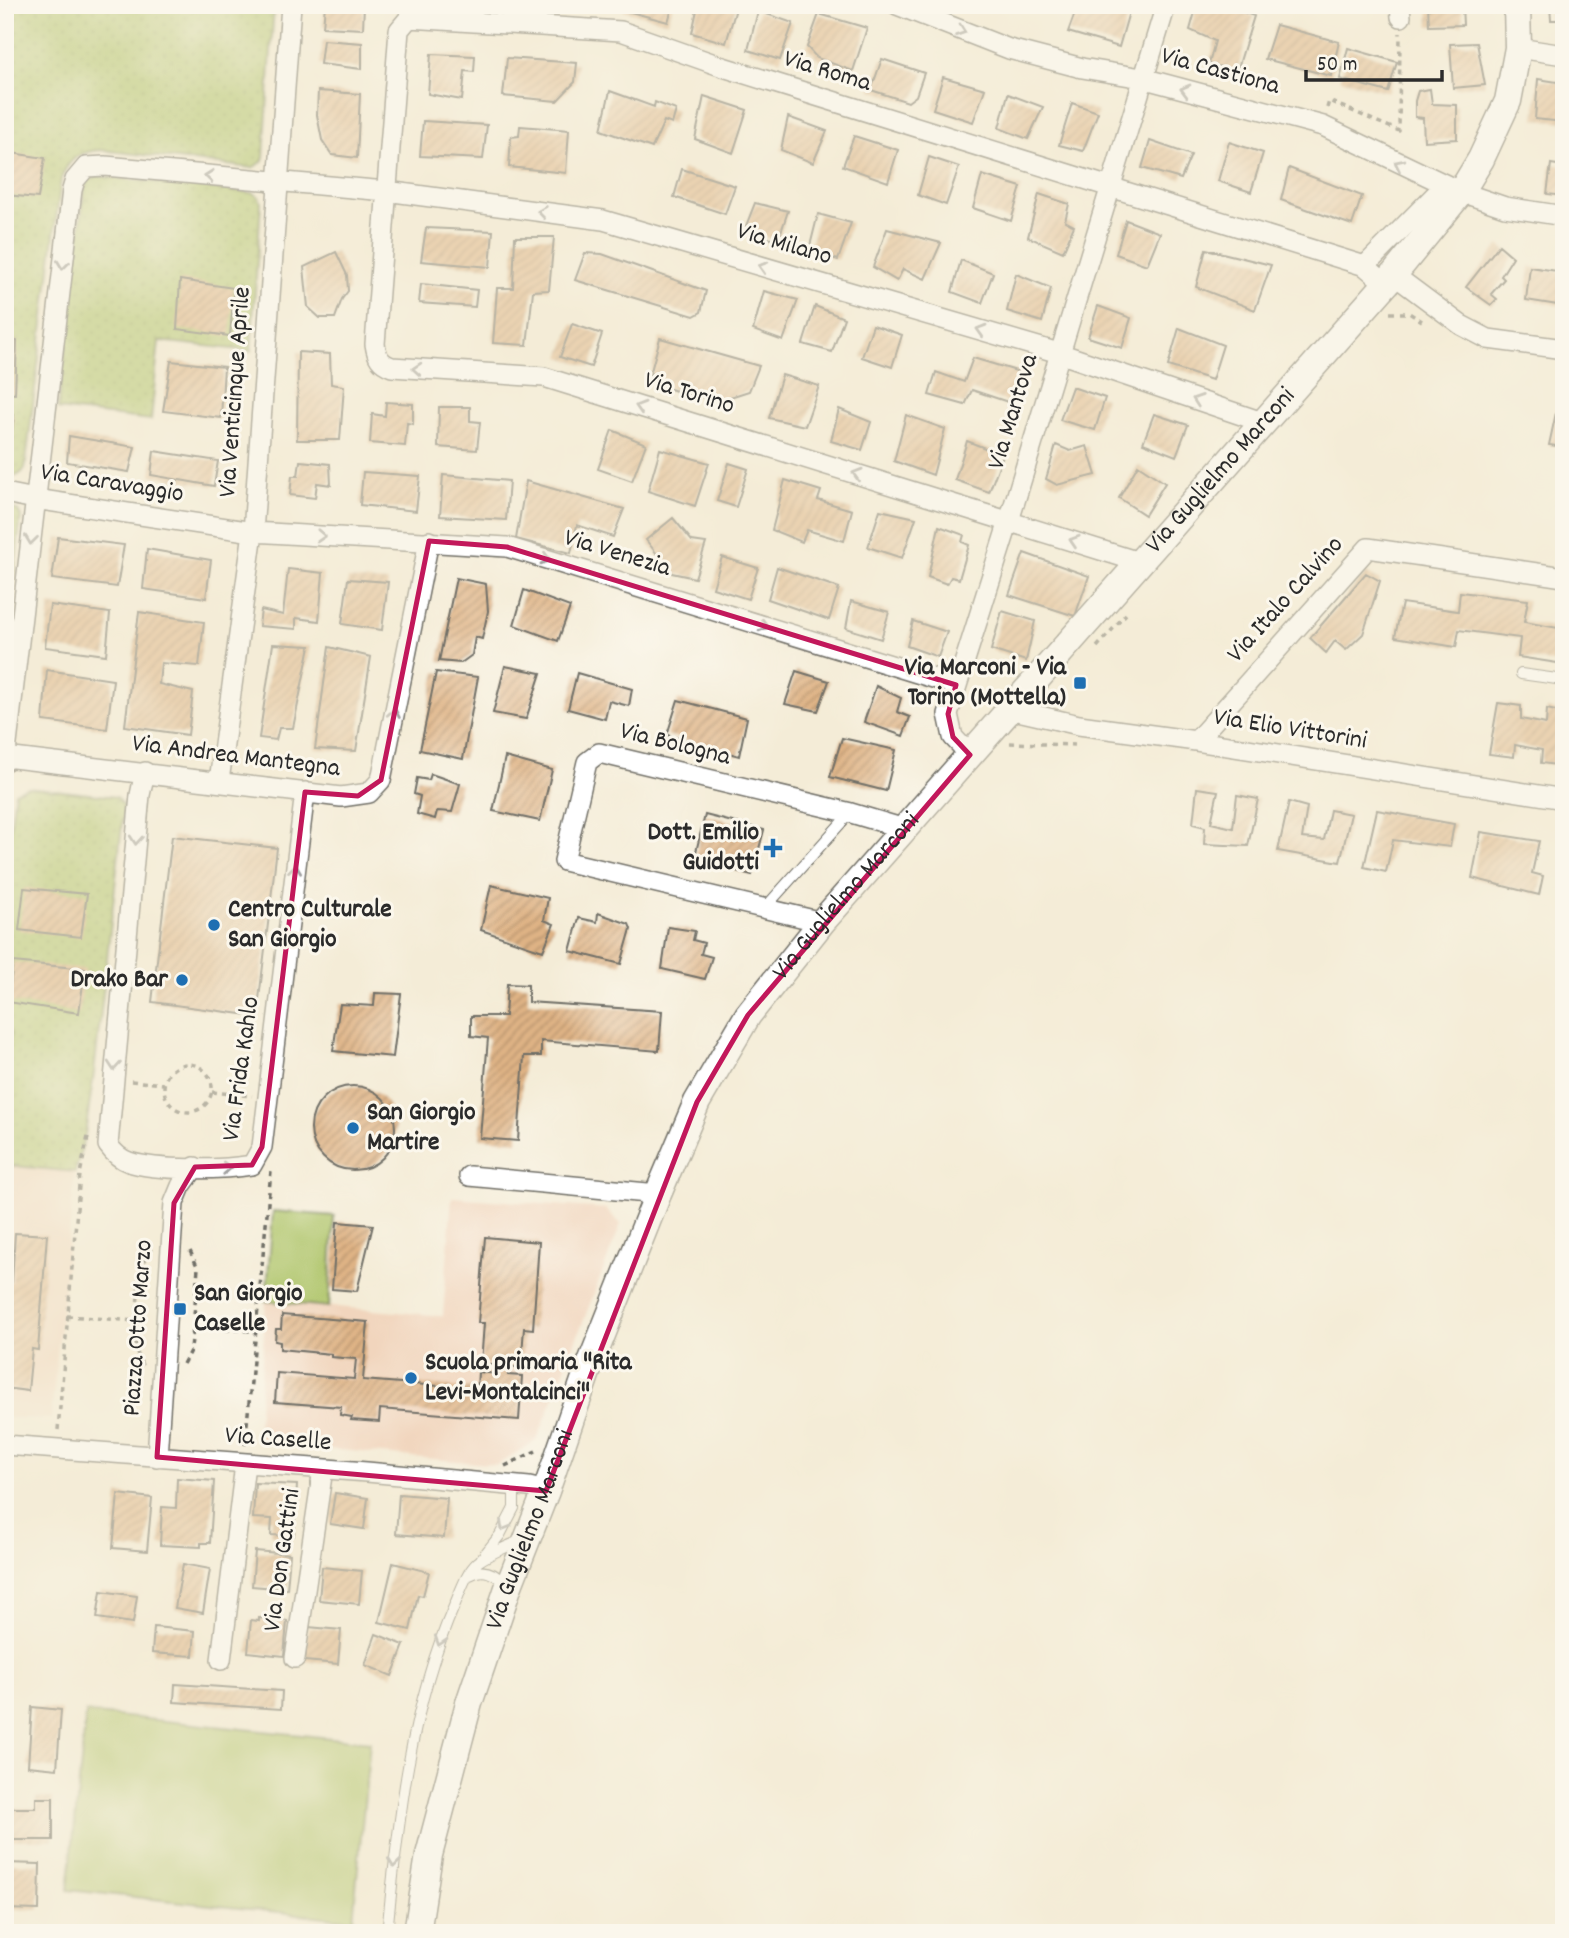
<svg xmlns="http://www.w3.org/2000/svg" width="1569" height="1938" font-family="Dekko,sans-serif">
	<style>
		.built { fill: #f1d5bd }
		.green { fill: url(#green-dots); stroke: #6d784a; stroke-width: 2 }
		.pitch { fill: #afc56a; stroke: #6d784a; stroke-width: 2 }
		.building { fill: url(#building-hatch) }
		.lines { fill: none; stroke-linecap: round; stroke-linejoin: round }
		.service-casing { stroke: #716f67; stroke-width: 12 }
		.minor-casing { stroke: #716f67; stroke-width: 22 }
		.secondary-casing { stroke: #716f67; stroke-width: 29 }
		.path { stroke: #716f67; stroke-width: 3.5; stroke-dasharray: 5 5; stroke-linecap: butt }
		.service { stroke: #fff; stroke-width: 10 }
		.minor { stroke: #fff; stroke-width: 19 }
		.secondary { stroke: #fff; stroke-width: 26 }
		.oneway { stroke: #a0a0a0 }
		.marked { fill: none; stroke: #c2185b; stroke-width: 5; stroke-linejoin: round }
		.poi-dot { fill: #1f6fb2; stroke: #fbf7ec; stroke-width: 2.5 }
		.labels { text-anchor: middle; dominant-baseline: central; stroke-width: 6; stroke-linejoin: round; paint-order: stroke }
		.street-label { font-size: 26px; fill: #2b2b2b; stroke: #fbf7ec }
		.poi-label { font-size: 26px; font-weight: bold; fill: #2b2b2b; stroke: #fbf7ec; text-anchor: start }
	</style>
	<defs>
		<pattern id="green-dots" width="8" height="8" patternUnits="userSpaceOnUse" patternTransform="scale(1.75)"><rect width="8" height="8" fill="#afc56a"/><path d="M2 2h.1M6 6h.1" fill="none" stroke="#97a95c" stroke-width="1.8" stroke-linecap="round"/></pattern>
		<pattern id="building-hatch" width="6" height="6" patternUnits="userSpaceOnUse" patternTransform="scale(1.75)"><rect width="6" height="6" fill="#dfb385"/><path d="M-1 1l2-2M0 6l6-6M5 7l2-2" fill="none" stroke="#b5926d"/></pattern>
	</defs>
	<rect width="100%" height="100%" fill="#fbf7ec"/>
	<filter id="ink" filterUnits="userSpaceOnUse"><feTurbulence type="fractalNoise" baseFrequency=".0143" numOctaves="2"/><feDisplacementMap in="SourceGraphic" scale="14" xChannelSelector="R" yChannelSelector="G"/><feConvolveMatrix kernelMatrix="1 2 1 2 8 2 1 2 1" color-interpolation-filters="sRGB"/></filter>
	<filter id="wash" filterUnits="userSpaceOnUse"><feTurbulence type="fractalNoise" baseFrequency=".00686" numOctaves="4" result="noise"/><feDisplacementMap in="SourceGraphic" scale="28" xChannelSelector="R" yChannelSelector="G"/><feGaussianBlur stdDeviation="1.57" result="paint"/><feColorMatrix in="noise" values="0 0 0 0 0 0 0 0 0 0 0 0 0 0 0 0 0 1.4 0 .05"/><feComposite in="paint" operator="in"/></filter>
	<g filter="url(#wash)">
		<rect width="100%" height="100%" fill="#f4ecd7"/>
		<path class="built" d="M5,1165l70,7 -24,247 -46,-2z
			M452,1197l154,12 15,15 -84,216 -40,25 -240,-23 9,-141 177,15z"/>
		<path class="green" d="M5,5h269l-10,152 -2,5 -10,6 -151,-18c-21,1 -33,9 -40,29l-36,290c-6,7 -10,9 -20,6z
			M97,176l156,17 6,4 2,6 -10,148 -92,-10 -8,79 -93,-11 27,-222 2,-6z
			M5,505l13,6 3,6 -16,132z
			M27,787l89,10 8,10 -30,266 -9,62 -10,37 -70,-7v-115l6,-15 -6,-14v-151l10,-78z"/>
		<path class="pitch" d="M273,1211l61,5 -5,91 -63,-6z
			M86,1713l284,29 -17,178 -285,-30z"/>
		<g id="blocks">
			<path class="building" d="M325,5h39l-1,24 -40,-2z
				M624,5h49l-5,17 -45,-12z
				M698,5h39l-11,38 -34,-10z
				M1078,5h53l-12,42 -51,-15z
				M1197,5h26l31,11 -17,55 -28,-7 6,-23 -25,-11z
				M1428,5h34l1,20 -34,1z
				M1550,5h14v15h-13z
				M758,11l35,12 -13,37 -32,-10z
				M819,14l48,14 -14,43 -36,-13 -10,-11z
				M1276,25l63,17 -8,34 -66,-17z
				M323,40l39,3v26l-42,-5z
				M1477,43l8,42 -32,3 -3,-44z
				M1348,48l49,14 -9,30 -48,-13z
				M431,54l44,2 -1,16 -9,-1 -3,29 -34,-6z
				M507,58l70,5 -2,19 -18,19 -54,-5z
				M882,59l42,14 -8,23 -8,6 -37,-12z
				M943,77l42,12 -12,33 -40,-13z
				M1538,79l26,4v39l-29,-3z
				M1430,89l2,15 25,1v34l-33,2 -1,-23 -8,-1v-16l3,-10z
				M318,91l42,3 -3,64 -25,-3 -10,-15 -5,-25z
				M610,91l44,16 1,-5 21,8 -4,14 -8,-3 -12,27 -51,-18z
				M1008,94l35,13 -15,32 -29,-11z
				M704,96l43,14 -14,43 -38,-14z
				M1072,103l26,9 -15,39 -24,-6z
				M788,117l39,14 -14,32 -32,-13z
				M423,121l64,4 -4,34 -63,-3z
				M520,126l49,4 -3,43 -57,-6 2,-30 8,-1z
				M854,136l44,14 -10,32 -45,-16z
				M1150,141l41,14 -10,24 -39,-11z
				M1229,142l34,11 -12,39 -33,-11z
				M5,152l40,6 -7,40 -33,-3z
				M929,157l30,10 -13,38 -28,-10z
				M1551,164l13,2v30l-17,-2z
				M1289,168l73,28 -10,29 -71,-25z
				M682,169l53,17 -10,28 -51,-17z
				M982,175l39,12 -10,34 -38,-13z
				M1039,194l30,10 -4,17 9,5 -11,26 -35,-15z
				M755,203l33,8 -10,30 -34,-10z
				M818,214l33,9 -13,37 -29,-10z
				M1126,220l34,13 -13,32 -31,-11z
				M426,228l67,3 -3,36 -69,-6z
				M887,229l54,14 -16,36 -22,-10 -6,12 -24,-14z
				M515,237h39l-5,53 -16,1 -6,54 -34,-2 4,-55h16z
				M1499,245l14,12 -12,19 3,3 -13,15 6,5 -6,6 -25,-18z
				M1206,249l65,16 -16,45 -59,-23z
				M336,252l11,23 1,16 -6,8 -7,19h-15l-12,-11 -4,-40z
				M585,253l17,1 104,37 -5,21 -7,4 -119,-36z
				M961,260l32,13 -11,30 -30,-11z
				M1530,267l34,5v34l-38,-6z
				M1016,274l35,14 -9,34 -35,-11z
				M180,280l54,8 -4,48 -53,-7z
				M421,284l56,6 -2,17 -56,-4z
				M764,291l34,9 -15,41 -30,-11z
				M815,306l29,12 -12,34 -29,-8z
				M1098,306l33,12 -9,30 -34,-11z
				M572,324l30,10 -11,33 -31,-10z
				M873,325l29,10 -10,32 -30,-10z
				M1179,328l44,17 -11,35 -44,-14z
				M660,338l99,28 -10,25 -28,9 -35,-6 -38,-12z
				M5,339l12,2 -2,53 -10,-1z
				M298,352l32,2 1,30 13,2 -4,54h-43z
				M973,358l50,15 -12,30 -39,-13 -7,15 -36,-10 7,-23 28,10z
				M171,361l53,6 -3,51 -58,-7z
				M782,375l37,11 -14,40 -36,-8z
				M1072,387l33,11 -10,32 -35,-10z
				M1559,399h5v48l-15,-2z
				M386,402l27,2v20l-6,-1 -2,23 -35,-3 2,-29 13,2z
				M439,407h31v14l10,1 -3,28 -39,-3z
				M839,409l32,13 -9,28 -31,-9z
				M5,414l9,1 -5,43h-4z
				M1154,414l34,11 -12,31 -33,-13z
				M906,415l39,14 -12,46 -39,-14z
				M612,430l34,14 -14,37 -34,-12z
				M69,436l66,11 -6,25 -62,-10z
				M967,441l36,14 -14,37 -34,-12z
				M1056,445l14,6 17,-5 9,29 -39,10 -11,-6z
				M660,449l49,14 -14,43 -47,-15z
				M154,451l64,10 -4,25 -63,-11z
				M300,461l30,3 1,21 -14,-2 -2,15 -25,-3 2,-19h6z
				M729,463l19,6 -12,38 -19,-6z
				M1138,465l27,18 -20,32 -26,-17z
				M363,472l57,4 -4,35 -56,-6z
				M443,475l66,6 -3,39 -66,-4z
				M785,480l36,11 -3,9 34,10 -8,31 -37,-11 -5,12 -30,-12z
				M526,481l98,28 -11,28 -36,-12 -6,28 -55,-14z
				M880,510l36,8 -14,40 -34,-11z
				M673,518l19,23 14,2 -11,35 -23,-5 -26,-33z
				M939,526l25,9 -2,7 7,3 -10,34 -8,-2 -4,7 -19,-7z
				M58,537l66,8 -7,42 -65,-8z
				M147,549l64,11 -5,38 -63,-9z
				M1024,553l65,23 -14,40 -66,-21z
				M722,557l36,11 -10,31 -35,-11z
				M777,567l62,21 -10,32 -61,-21z
				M288,569l35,4 -4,48 -23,-3v11l-37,-3 2,-16 22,5z
				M1366,573l14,8 -17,53 -17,16 -11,-9 -9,12 -16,-15z
				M456,578l30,6 2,27 -6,28 -7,-2 -3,18 -11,8 -22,-2z
				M348,579l40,3 -6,48 -40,-6z
				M524,590l46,17 -12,34 -44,-16z
				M1460,592l68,8 -4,22 40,7v35l-46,-7 2,-19 -61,-8 -3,17 -61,-10 7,-34 56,8z
				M851,601l38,11 -8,27 -35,-11z
				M50,605l60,8 -4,42 -61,-8z
				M1002,611l33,10 -9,40 -35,-11z
				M139,612l65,10 -5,44 -38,-3 -2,21 34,8 -5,43 -63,-9z
				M913,621l34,11 -9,25 -31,-11z
				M273,644l37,2 -17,82h-14l-3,12 -17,-2z
				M329,647l42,10 -15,94 -41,-2z
				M505,666l36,7 -15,46 -33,-6z
				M47,670l66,10 -6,49 -64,-8z
				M796,671l33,10 -11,30 -33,-7z
				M436,672l42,5 -15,82 -43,-9z
				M577,673l55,16 -3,17 -20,-5 -4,18 -37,-10z
				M876,686l25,12 -4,14 13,5 -7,19 -39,-14z
				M678,700l69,18 -8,38 -72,-21z
				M1498,703l23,3v13l25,5 1,-15 17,4v53l-23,-3 1,-13 -27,-5 -1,12 -25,-3z
				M842,738l54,12 -10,41 -56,-14z
				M505,757l47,13 -12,51 -47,-10z
				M431,774l29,10 -8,28 -15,-1 -2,8 -18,-5 3,-18 -6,-2 3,-16 12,2z
				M1197,788l21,3 -7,32 22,5 4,-33 21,4 -10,47 -44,-2 1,-17 -12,-3z
				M1289,802l18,5 -5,31 22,2 6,-30 21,4 -11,48 -62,-11z
				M1377,810l77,14 -4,23 -57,-7 -7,32 -22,-5z
				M705,815l59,15 -12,45 -58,-15z
				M1481,832l58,9 -7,32 11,3 -4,19 -67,-17z
				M172,836l105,12 -20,168 -105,-14z
				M491,885l57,13 -4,22 10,4 -11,27 -62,-21z
				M24,888l63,6 -6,43 -62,-7z
				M598,913l31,11 2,5 -10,35 -51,-13 9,-33 18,4z
				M668,927l27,4 -2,9 11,3 -3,11 11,3 -7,22 -43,-10z
				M13,962l72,7 -6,44 -71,-11z
				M507,984l21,1v17l134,9 -3,40 -118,-10v15h-17l-6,85 -38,-3 8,-100 -17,-2v-20h34z
				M375,993l26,1 -8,63 -60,-6 7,-47 34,2z
				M311 1128a42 42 0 1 1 84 0a42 42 0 1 1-84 0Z
				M337,1222l36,3 -16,66 -25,-2z
				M15,1233l32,2 -9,115 -6,-1 -4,42 -23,-3v-106h7z
				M485,1237l54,5 -6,87 -9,-1 -3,39h-12l-1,8 14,1 -3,44 -139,-11 -1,13 -28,-2 1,-3 -12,-2 1,-8 -66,-5 2,-29 77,6 2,-20 -25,-2v-3l-51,-5v-7l-5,-1 1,-12h5l1,-14 86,7 -5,58 114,9 1,-17 19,2v-9l-16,-1 3,-41h-6z
				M177,1478l37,3 -4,62h-9v4l-41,-2 2,-38 14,1z
				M255,1483l42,2 -3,51 -23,-1 1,-16 -19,-1z
				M335,1493l33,5 -4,31 -34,-5z
				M118,1494l34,4 -5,53 -34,-3z
				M399,1494l48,4 -3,40 -48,-4z
				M255,1551l35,3 -3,35 -35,-3z
				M393,1563l36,9 -6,24 -5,-1 -8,35 -31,-8z
				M183,1564l27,5 -7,44 -28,-5z
				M322,1567l40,4 -3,33 -40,-4z
				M101,1591l36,5 -4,27 -36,-5z
				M259,1618l28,3 -3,35 -36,-4 3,-32 8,1z
				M154,1627l41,4 -2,25 -41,-3z
				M308,1627l33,3 -3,34 -33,-3z
				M376,1634l28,11 -12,31 -27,-11z
				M175,1684l107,7 -1,18 -107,-7z
				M32,1707l29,3 -4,59 -29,-3z
				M36,1798h17v42h-44v-32h27z
				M5,1863l35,1 -1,46 -34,-1z"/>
		</g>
	</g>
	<g filter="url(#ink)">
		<use href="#blocks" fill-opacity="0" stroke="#716f67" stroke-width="2"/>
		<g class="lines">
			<defs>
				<path id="service" d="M1521,674l43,6
					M764,909l86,-96
					M481,1559l19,-24 14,-27v-23
					M470,1575c14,-8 25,-2 35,9
					M387,1933c11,-110 23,-227 68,-329 6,-14 11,-31 23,-42 11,-9 30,-15 43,-22"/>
				<path id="minor" d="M897,5l112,44 73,19 60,10 181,48 138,66 44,15 59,9
					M1400,5l1,12
					M1518,48l46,7
					M1365,266l79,-80
					M1394,275l67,50 27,14 76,10
					M5,493l30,6 218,33 254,15 449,138
					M1139,562l-595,-185 -152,-10c-12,-4 -15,-10 -17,-23l24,-314 10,-12 212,13 102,36 642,199 21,18
					M1009,709l70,16 117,16 368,58
					M1196,741l172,-193 196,29
					M970,755l-17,-18 -5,-23 61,-193 157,-516
					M5,757l336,40 28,-4 12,-13 48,-239
					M5,761l67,-571 3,-10 11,-13 19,-1 281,25 217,29 456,133 203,69
					M145,772l-5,23 -32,350c5,7 12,14 21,17 28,9 94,8 123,3l10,-18 43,-355
					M219,781l34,-249 38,-527
					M822,922l-258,-61 23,-99 12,-9 252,60 54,16
					M469,1176l189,18
					M5,1445l362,27 162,15 17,4
					M157,1457l17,-254 7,-17 14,-19
					M295,1658l28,-189
					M221,1660l24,-196"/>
				<g id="secondary">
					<path id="s1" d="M417,1933l12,-78 40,-152 39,-115 38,-97 40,-116 72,-181 39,-92 51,-87 74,-93 564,-638 75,-92 20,-33 27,-58 10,-53 -1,-43"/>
				</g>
			</defs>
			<use href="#service" class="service-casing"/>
			<use href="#minor" class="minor-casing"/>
			<use href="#secondary" class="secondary-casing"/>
			<path class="path" d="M1327,108l2,-7 70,30 1,-98
				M1390,313h19l13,8
				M1097,647l29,-33
				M1010,743l65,2
				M164 1088a24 24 0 1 1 48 0a24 24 0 1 1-48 0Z
				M131,1081l32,3
				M212,1092l40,4
				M190,1251l8,17 -5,60
				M67,1316l69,5v29l8,20
				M136,1321l4,-52 12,-21
				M183,1364l8,-15 2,-21 63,3
				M58,1430l22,-256 9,-42
				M245,1445l26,-274
				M505,1466l31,-15"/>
			<use href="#service" class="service"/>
			<use href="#minor" class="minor"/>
			<use href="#secondary" class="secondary"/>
		</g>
		<defs><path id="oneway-chevron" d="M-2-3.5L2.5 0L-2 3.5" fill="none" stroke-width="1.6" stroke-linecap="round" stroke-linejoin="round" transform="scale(1.75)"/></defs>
		<g class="oneway">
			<use href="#oneway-chevron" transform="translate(961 31) rotate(20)"/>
			<use href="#oneway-chevron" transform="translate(1185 90) rotate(-165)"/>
			<use href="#oneway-chevron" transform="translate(1399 164) rotate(-154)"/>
			<use href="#oneway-chevron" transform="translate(209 176) rotate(-174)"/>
			<use href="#oneway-chevron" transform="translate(542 212) rotate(-172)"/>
			<use href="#oneway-chevron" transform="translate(63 265) rotate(97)"/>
			<use href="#oneway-chevron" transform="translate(763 267) rotate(-164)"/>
			<use href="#oneway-chevron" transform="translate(981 330) rotate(-164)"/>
			<use href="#oneway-chevron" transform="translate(417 369) rotate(-176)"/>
			<use href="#oneway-chevron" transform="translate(1197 400) rotate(-161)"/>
			<use href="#oneway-chevron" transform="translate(640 407) rotate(-163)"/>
			<use href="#oneway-chevron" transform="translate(857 474) rotate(-163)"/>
			<use href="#oneway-chevron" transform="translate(321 536) rotate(3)"/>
			<use href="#oneway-chevron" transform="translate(31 540) rotate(97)"/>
			<use href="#oneway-chevron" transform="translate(1074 541) rotate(-162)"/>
			<use href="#oneway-chevron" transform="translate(546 559) rotate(17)"/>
			<use href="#oneway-chevron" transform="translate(764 626) rotate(17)"/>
			<use href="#oneway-chevron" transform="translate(394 713) rotate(-79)"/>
			<use href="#oneway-chevron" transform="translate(136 840) rotate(95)"/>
			<use href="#oneway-chevron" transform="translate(295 869) rotate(-83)"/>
			<use href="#oneway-chevron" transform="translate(114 1066) rotate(95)"/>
			<use href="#oneway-chevron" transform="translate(227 1168) rotate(-2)"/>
			<use href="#oneway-chevron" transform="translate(504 1526) rotate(120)"/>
			<use href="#oneway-chevron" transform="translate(440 1641) rotate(108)"/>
			<use href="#oneway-chevron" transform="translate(394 1863) rotate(97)"/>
		</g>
	</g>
	<path d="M0 0H1569V1938H0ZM429,541l78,6 449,138 -8,29 5,23 17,18 -222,260 -51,87 -151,389 -389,-34 17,-254 21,-36 57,-2 10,-18 43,-355 53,4 23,-16z" fill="#f4ecd7" fill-opacity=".55" fill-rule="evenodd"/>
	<path class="marked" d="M429,541l78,6 449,138 -8,29 5,23 17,18 -222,260 -51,87 -151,389 -389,-34 17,-254 21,-36 57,-2 10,-18 43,-355 53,4 23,-16z"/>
	<g class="poi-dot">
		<rect x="1073" y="676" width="14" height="14" rx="3.5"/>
		<path d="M769.5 837.5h7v7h7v7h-7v7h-7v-7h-7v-7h7z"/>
		<circle cx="214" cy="925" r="7"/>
		<circle cx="182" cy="980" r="7"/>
		<circle cx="353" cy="1128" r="7"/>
		<rect x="173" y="1302" width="14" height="14" rx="3.5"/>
		<circle cx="411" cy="1378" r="7"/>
	</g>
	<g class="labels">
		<g class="street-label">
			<text transform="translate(827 72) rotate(17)">Via Roma</text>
			<text transform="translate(1220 72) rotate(15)">Via Castiona</text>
			<text transform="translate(784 245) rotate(16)">Via Milano</text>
			<text transform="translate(236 392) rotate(-86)">Via Venticinque Aprile</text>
			<text transform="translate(689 394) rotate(17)">Via Torino</text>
			<text transform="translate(1014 412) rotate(-73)">Via Mantova</text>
			<text stroke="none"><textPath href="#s1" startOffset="1701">Via Guglielmo Marconi</textPath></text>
			<text transform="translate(112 484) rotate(9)">Via Caravaggio</text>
			<text transform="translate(617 554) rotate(17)">Via Venezia</text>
			<text transform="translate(1286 600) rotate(-48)">Via Italo Calvino</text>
			<text transform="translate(1290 730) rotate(9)">Via Elio Vittorini</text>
			<text transform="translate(675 745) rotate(14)">Via Bologna</text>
			<text transform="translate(236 757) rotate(7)">Via Andrea Mantegna</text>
			<text stroke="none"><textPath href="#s1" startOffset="1134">Via Guglielmo Marconi</textPath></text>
			<text transform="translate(242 1069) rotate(-82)">Via Frida Kahlo</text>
			<text transform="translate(139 1328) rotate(-86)">Piazza Otto Marzo</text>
			<text transform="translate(278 1440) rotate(4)">Via Caselle</text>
			<text stroke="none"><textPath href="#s1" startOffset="420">Via Guglielmo Marconi</textPath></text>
			<text transform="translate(283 1560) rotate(-82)">Via Don Gattini</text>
		</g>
		<g class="poi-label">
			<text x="1066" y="668" text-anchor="end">Via Marconi - Via<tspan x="1066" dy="30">Torino (Mottella)</tspan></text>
			<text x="759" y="833" text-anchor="end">Dott. Emilio<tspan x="759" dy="30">Guidotti</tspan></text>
			<text x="228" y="910">Centro Culturale<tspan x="228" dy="30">San Giorgio</tspan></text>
			<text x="168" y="980" text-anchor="end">Drako Bar</text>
			<text x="367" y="1113">San Giorgio<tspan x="367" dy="30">Martire</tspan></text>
			<text x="194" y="1294">San Giorgio<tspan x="194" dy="30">Caselle</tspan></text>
			<text x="425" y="1363">Scuola primaria "Rita<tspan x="425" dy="30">Levi-Montalcinci"</tspan></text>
		</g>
	</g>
	<rect width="1569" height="1938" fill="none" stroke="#fbf7ec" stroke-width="28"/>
	<path d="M1306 70v10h136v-10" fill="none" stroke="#2b2b2b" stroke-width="3.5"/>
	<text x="1317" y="70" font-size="21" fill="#2b2b2b" stroke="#fbf7ec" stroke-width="5" paint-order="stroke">50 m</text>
</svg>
